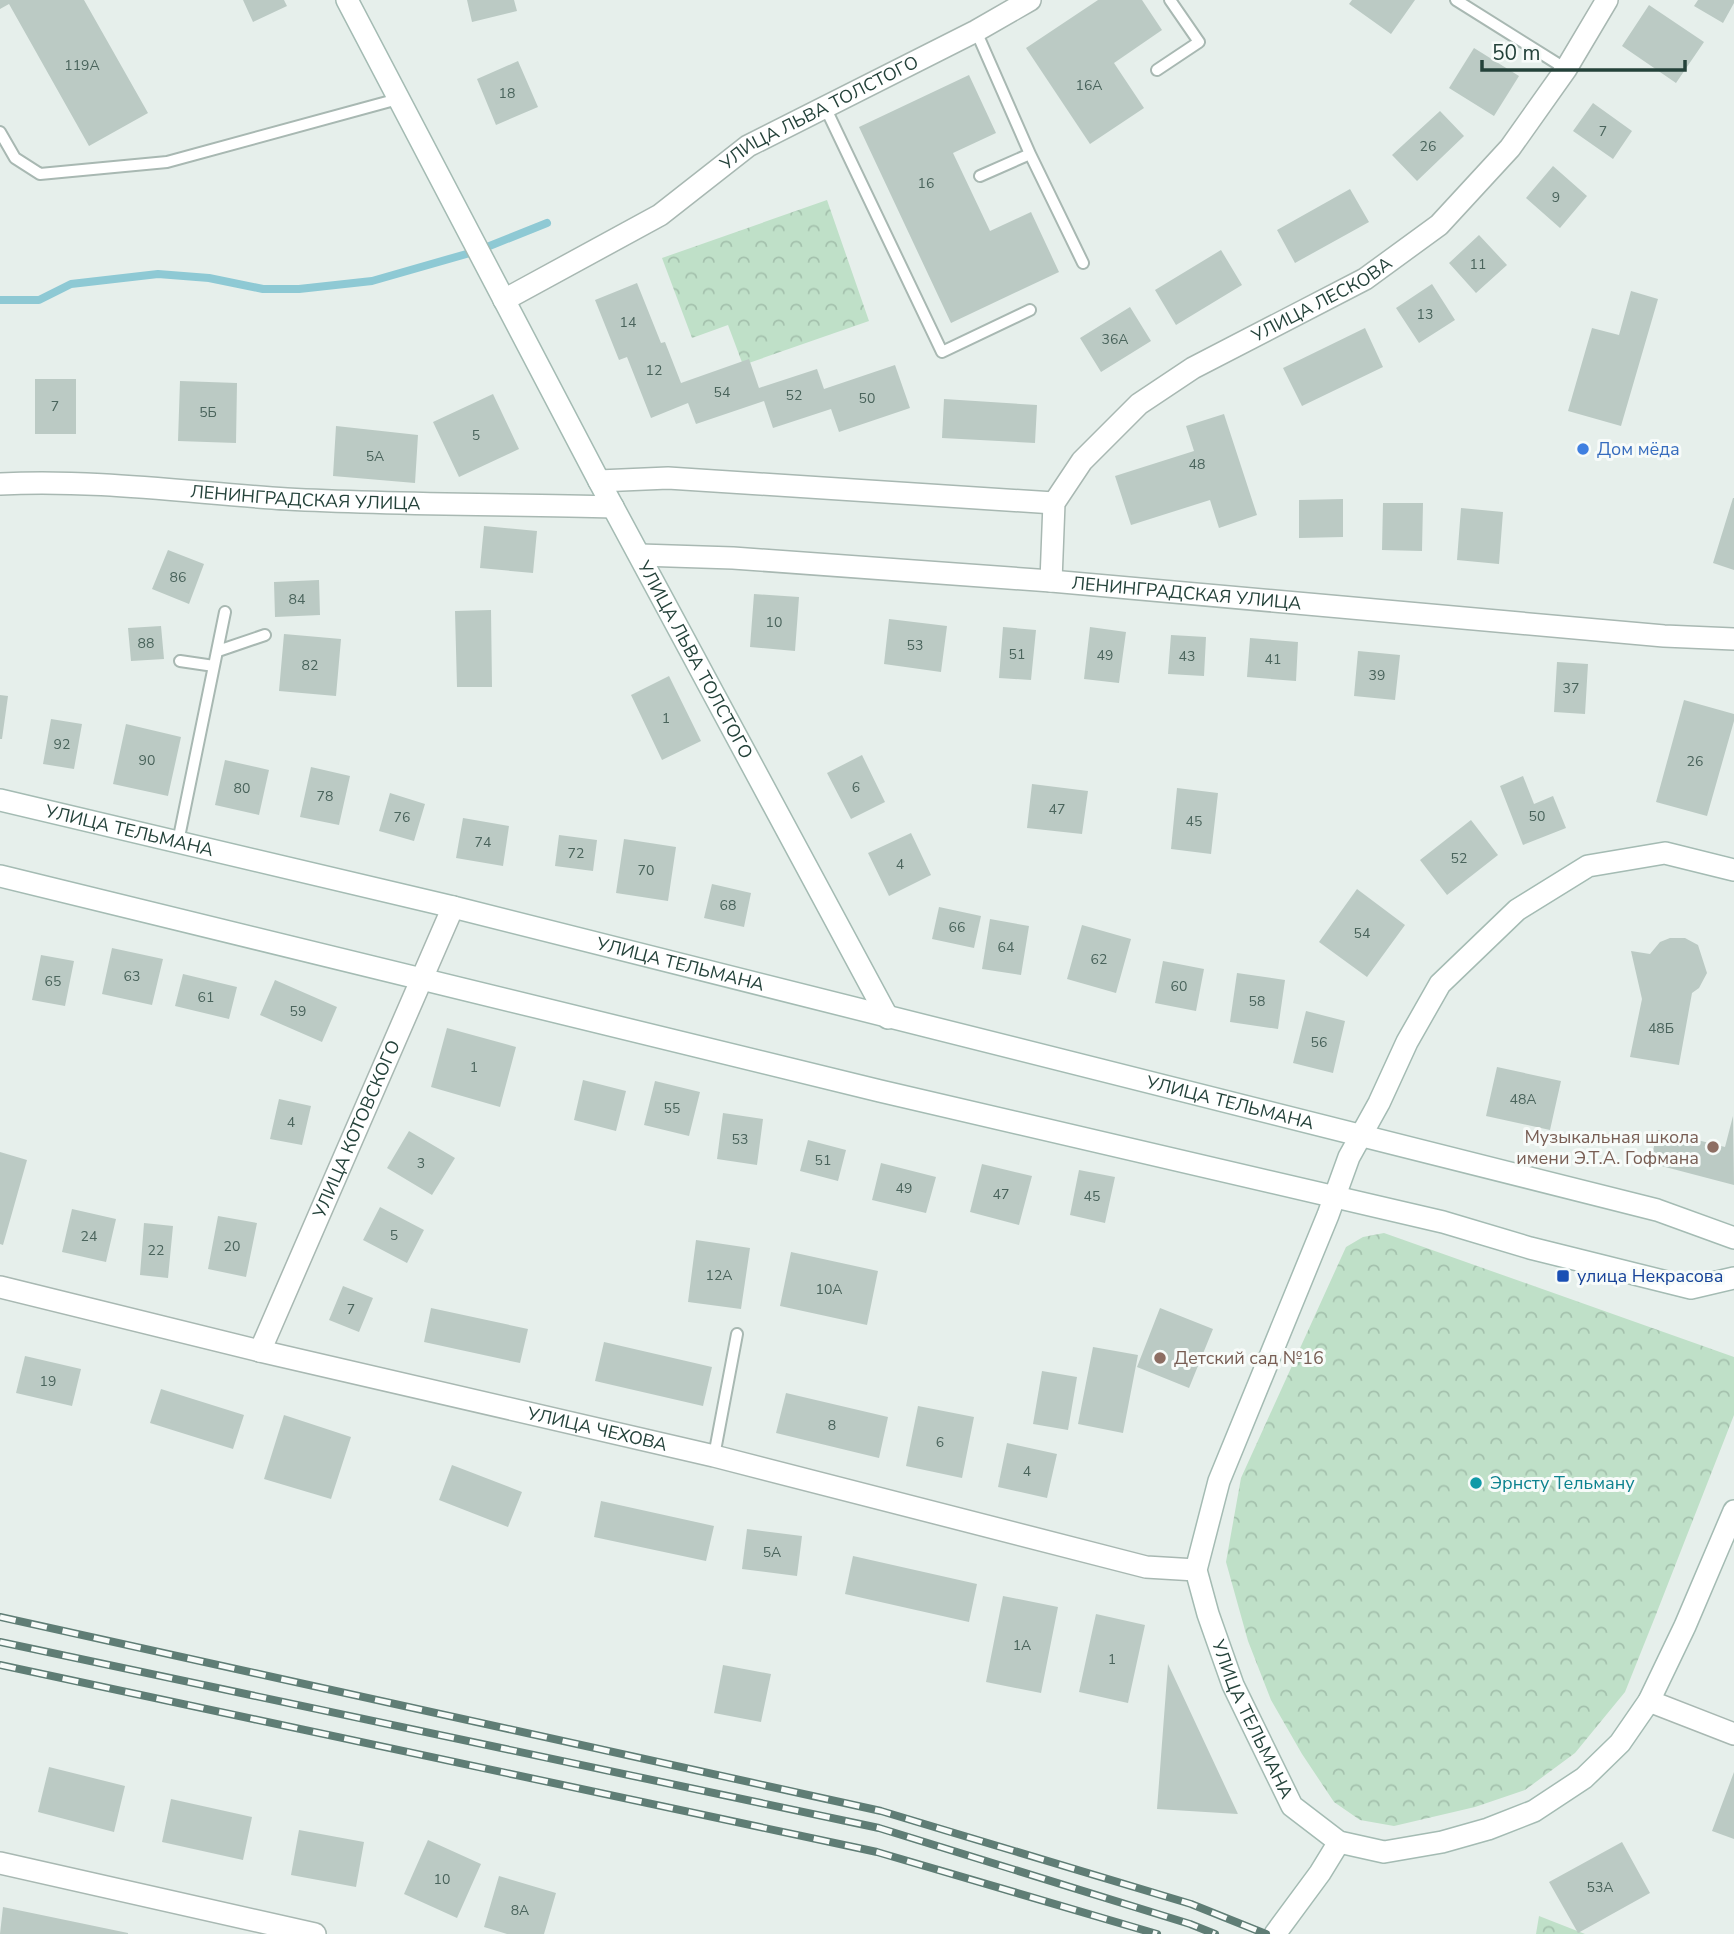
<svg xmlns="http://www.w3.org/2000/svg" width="1734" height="1934" font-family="'Nunito Sans',sans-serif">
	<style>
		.forest { fill: url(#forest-crowns) }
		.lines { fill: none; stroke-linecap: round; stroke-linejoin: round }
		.stream { stroke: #8ec9d4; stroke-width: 8 }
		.building { fill: #bbcac4 }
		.lane-casing { stroke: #a8b8b2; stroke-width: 14 }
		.street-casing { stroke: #a8b8b2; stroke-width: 24 }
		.secondary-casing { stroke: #a4bbb3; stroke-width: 24 }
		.lane { stroke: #fff; stroke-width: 10 }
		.street { stroke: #fff; stroke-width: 21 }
		.secondary { stroke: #fff; stroke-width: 21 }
		.rail-casing { stroke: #5f7d75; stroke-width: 8 }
		.rail { stroke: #f7fbf9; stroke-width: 5; stroke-dasharray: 16; stroke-linecap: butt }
		.shop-dot { fill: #3f7fe0; stroke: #f7fbf9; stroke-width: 2.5 }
		.education-dot { fill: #8d6e63; stroke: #f7fbf9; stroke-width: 2.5 }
		.transit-dot { fill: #1a4fb4; stroke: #f7fbf9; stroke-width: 2.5 }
		.culture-dot { fill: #0f9aa8; stroke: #f7fbf9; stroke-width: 2.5 }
		.labels { text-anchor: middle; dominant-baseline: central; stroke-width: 6; stroke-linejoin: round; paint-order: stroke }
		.number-label { font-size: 14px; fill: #4a645c }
		.street-label { font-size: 18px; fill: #24423a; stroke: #f7fbf9 }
		.shop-label { font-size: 18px; fill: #366cbe; stroke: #f7fbf9; text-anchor: start }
		.education-label { font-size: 18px; fill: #785e54; stroke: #f7fbf9; text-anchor: end }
		.transit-label { font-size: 18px; fill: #164399; stroke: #f7fbf9; text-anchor: start }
		.culture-label { font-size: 18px; fill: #0d838f; stroke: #f7fbf9; text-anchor: start }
	</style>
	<defs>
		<pattern id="forest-crowns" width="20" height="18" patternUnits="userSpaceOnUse" patternTransform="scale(1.75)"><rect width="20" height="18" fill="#bfe0c8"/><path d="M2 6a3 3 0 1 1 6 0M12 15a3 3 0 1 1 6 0" fill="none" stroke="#a4c1ad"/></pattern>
	</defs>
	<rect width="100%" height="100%" fill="#e6efeb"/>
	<path class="forest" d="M827,200l42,121 -126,44 -15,-40 -36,13 -30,-80z
		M1384,1233l350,124v58l-79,202 -30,75 -50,61 -50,37 -50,17 -81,19 -34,-6 -26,-18 -32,-48 -31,-54 -23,-59 -22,-79 15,-84 105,-231 17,-10z
		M1539,1916l46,18h-49z"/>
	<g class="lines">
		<path class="stream" d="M0,300h39l32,-16 87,-10 51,4 54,11h36l73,-8 105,-30 70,-28"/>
	</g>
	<path class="building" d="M0,0h84l64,113 -59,33 -80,-142 -9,5z
		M243,0h41l3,6 -34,16z
		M467,0h47l3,11 -45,11z
		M1098,0h44l20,30 -48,33 30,45 -54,36 -64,-96z
		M1352,0h63l-24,34 -42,-30z
		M1698,0h36v3l-11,20 -29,-17z
		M1649,5l55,37 -28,41 -54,-37z
		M1474,48l45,28 -25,40 -45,-28z
		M518,61l20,46 -42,18 -19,-46z
		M969,75l27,58 -43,20 37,78 41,-19 28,60 -108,51 -92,-196z
		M1593,103l39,28 -19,28 -40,-28z
		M1440,111l24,25 -47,45 -25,-26z
		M1553,166l34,30 -27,32 -34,-30z
		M1350,189l19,33 -74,41 -18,-33z
		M1479,235l28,30 -31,28 -27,-30z
		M1221,250l21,35 -66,40 -21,-35z
		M637,283l24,60 4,-1 16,41 68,-24 10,29 58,-19 7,20 71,-24 15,43 -71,24 -8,-23 -58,19 -9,-27 -68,23 -8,-21 -37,15 -24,-61 -8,3 -24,-60z
		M1432,284l23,36 -36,23 -23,-35z
		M1631,291l27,8 -37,127 -53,-15 24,-83 27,7z
		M1130,307l21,34 -50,31 -21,-34z
		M1365,328l18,39 -81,39 -19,-38z
		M35,379h41v55h-41z
		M180,381l57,2 -1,60 -58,-2z
		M493,394l26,55 -60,28 -26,-55z
		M944,399l93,6 -2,38 -93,-5z
		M1224,414l33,101 -38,13 -9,-28 -79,25 -16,-49 79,-25 -8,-25z
		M336,426l82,9 -3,48 -82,-7z
		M1733,498h1v72l-21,-7z
		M1343,499v38l-44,1v-38z
		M1383,503h40l-1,48 -40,-1z
		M1461,508l42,4 -4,52 -42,-4z
		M484,526l53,5 -4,42 -53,-5z
		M168,550l36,14 -15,40 -37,-15z
		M319,580l1,35 -45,2 -1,-35z
		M754,594l45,3 -4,54 -45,-4z
		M491,610l1,77h-35l-2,-76z
		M889,619l58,7 -6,46 -57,-8z
		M161,626l3,33 -33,2 -3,-33z
		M1003,627l33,3 -5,50 -32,-2z
		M1090,627l36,5 -7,51 -35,-4z
		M284,634l57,5 -5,57 -57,-5z
		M1171,635l35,2 -2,39 -36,-2z
		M1250,638l48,4 -2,39 -49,-4z
		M1358,651l42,4 -5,45 -41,-4z
		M1557,662l31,2 -3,50 -31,-2z
		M669,676l32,65 -39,19 -31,-65z
		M0,695l8,1 -6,43h-2z
		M1684,700l50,14v7l-27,95 -51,-14z
		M51,719l31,5 -8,45 -31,-5z
		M126,724l55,13 -13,59 -55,-12z
		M862,755l23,47 -34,17 -24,-46z
		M225,760l44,10 -10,45 -44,-10z
		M311,767l39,9 -11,49 -39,-8z
		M1523,776l11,28 19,-8 13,32 -43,17 -23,-59z
		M1032,784l56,7 -6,43 -55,-6z
		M1177,788l41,5 -7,61 -40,-5z
		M390,793l35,11 -11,37 -35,-10z
		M463,818l46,8 -6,40 -47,-8z
		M1471,820l27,35 -51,40 -27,-35z
		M911,833l20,42 -42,21 -21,-43z
		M559,835l38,5 -4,31 -38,-5z
		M624,839l52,8 -8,54 -52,-8z
		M712,884l39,9 -7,34 -40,-9z
		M1357,889l48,36 -38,52 -48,-35z
		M939,907l42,9 -7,32 -42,-9z
		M990,919l39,7 -8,49 -39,-6z
		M1082,925l49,14 -15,54 -49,-14z
		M1670,938h15l13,7 9,28 -8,15 -7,5 -13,72 -49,-8 12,-58 -11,-48 19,3 10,-12z
		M112,948l51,11 -11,46 -50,-11z
		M41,955l33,6 -9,45 -33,-6z
		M1163,961l41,8 -8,42 -41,-8z
		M1237,973l48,7 -7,49 -48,-7z
		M183,974l54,13 -8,32 -54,-13z
		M275,980l62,27 -15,35 -62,-27z
		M1306,1011l39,10 -12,52 -40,-10z
		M447,1028l69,19 -16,60 -69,-20z
		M1497,1067l64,14 -11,49 -64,-14z
		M583,1080l43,11 -10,40 -42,-11z
		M655,1081l45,11 -11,44 -45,-11z
		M279,1099l32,7 -9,39 -32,-6z
		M723,1113l40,6 -6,46 -40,-6z
		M1733,1116l1,69 -84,-22 8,-33 67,17z
		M409,1131l46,27 -23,37 -45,-27z
		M808,1140l38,10 -8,31 -38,-10z
		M0,1152l27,8 -24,85 -3,-1z
		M881,1163l55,14 -10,36 -54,-13z
		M982,1164l50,12 -13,49 -49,-13z
		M1079,1170l36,7 -10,46 -35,-8z
		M380,1207l44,23 -17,33 -44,-23z
		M72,1209l44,10 -10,43 -44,-10z
		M218,1216l39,7 -11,54 -38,-8z
		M144,1223l29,3 -5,52 -28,-3z
		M696,1240l54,8 -9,61 -53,-7z
		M791,1252l87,19 -11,54 -87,-19z
		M343,1286l30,12 -14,34 -30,-12z
		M431,1308l97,21 -8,34 -96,-21z
		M1160,1308l53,21 -24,59 -52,-21z
		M604,1342l108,25 -9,39 -108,-25z
		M1093,1347l45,8 -15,78 -45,-9z
		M25,1356l56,13 -9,37 -56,-13z
		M1042,1371l35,6 -9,53 -35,-6z
		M161,1389l83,26 -11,34 -83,-26z
		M786,1393l102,24 -9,41 -103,-25z
		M918,1406l56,11 -12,61 -56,-12z
		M284,1415l67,22 -20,62 -67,-20z
		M1007,1443l50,11 -10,44 -49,-11z
		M452,1465l70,27 -14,35 -69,-27z
		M601,1501l113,25 -8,35 -112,-24z
		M747,1529l55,7 -5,40 -55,-7z
		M853,1556l124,28 -8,38 -124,-28z
		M1003,1596l55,11 -17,86 -55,-11z
		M1096,1614l49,11 -17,78 -49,-11z
		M1168,1664l70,150 -81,-5z
		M723,1665l48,9 -10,48 -47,-9z
		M49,1767l76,19 -11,46 -76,-20z
		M1734,1772v67l-22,-8z
		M171,1799l81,18 -9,43 -81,-18z
		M299,1830l65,12 -8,45 -65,-12z
		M428,1840l53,24 -24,54 -53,-24z
		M1622,1842l28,51 -72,40 -29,-51z
		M499,1876l57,17 -12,41h-37l-23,-7z
		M3,1907l125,26v1h-128z"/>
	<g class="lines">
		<defs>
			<path id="lane" d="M1456,0l110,69
				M976,31l54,123 -50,22
				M1157,70l42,-28 -29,-42
				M825,107l117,245 88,-42
				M0,132l15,26 25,16 127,-12 231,-63
				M1030,154l53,109
				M218,651l47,-16
				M180,661l34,5
				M178,842l47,-230
				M714,1456l23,-122"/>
			<g id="street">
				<path id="s1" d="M504,300l156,-85 88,-69 228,-115 54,-31"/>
				<path d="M599,481l69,-3 386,25"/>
				<path id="s2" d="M0,484c96,-5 192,9 287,15 109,6 218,5 326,8"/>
				<path id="s3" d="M640,555l93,3 318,23 613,55 70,3"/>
				<path id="s4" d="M1051,581l3,-78 28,-42 57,-57 54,-36 172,-89 74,-54 71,-77 56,-79 41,-69"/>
				<path id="s5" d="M0,1287l260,64 454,105 432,111 50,3"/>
				<path id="s6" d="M260,1351l193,-444"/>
				<path d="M1649,1701l85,33"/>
				<path d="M0,1863l315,71"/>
			</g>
			<g id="secondary">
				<path id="s7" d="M347,0l252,481 289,537"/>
				<path id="s8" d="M0,800l453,107 1204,303 77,28"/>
				<path id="s9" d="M1734,870l-69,-17 -77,13 -71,44 -77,74 -33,58 -28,61 -30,54 -21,58 -109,266 -23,89 12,44 25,71 59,121 47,36 45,10 58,-10 46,-13 46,-18 50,-33 36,-35 29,-42 36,-75 49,-115"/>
				<path d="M0,876l880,215 563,131 87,26 161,40 43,-10"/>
				<path d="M1275,1934l45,-61 19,-31"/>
			</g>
		</defs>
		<use href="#lane" class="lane-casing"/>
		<use href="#street" class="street-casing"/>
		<use href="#secondary" class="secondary-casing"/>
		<use href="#lane" class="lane"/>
		<use href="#street" class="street"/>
		<use href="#secondary" class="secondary"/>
		<defs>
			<path id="rail" d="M0,1617l881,194 310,93 75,30
				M0,1642l879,186 311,96 25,10
				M0,1665l877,187 280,82"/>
		</defs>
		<use href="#rail" class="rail-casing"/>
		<use href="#rail" class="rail"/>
	</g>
	<circle class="shop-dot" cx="1583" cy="449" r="7"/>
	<g class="education-dot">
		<circle cx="1713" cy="1147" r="7"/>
		<circle cx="1160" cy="1358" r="7"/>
	</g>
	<rect class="transit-dot" x="1556" y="1269" width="14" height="14" rx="3.5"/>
	<circle class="culture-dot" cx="1476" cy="1483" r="7"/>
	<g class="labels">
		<g class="number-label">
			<text x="82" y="65">119А</text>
			<text x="1089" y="85">16А</text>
			<text x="507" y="93">18</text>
			<text x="1603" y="131">7</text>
			<text x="1428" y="146">26</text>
			<text x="926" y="183">16</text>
			<text x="1556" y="197">9</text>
			<text x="1478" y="264">11</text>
			<text x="1425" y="314">13</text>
			<text x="628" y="322">14</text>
			<text x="1115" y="339">36А</text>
			<text x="654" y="370">12</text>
			<text x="722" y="392">54</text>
			<text x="794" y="395">52</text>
			<text x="867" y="398">50</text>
			<text x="55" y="406">7</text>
			<text x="208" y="412">5Б</text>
			<text x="476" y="435">5</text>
			<text x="375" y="456">5А</text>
			<text x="1197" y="464">48</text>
			<text x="178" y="577">86</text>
			<text x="297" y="599">84</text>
			<text x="774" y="622">10</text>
			<text x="146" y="643">88</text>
			<text x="915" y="645">53</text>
			<text x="1017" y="654">51</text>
			<text x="1105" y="655">49</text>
			<text x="1187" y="656">43</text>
			<text x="1273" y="659">41</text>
			<text x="310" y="665">82</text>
			<text x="1377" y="675">39</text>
			<text x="1571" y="688">37</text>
			<text x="666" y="718">1</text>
			<text x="62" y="744">92</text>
			<text x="147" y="760">90</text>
			<text x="1695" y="761">26</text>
			<text x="856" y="787">6</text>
			<text x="242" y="788">80</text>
			<text x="325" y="796">78</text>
			<text x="1057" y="809">47</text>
			<text x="1537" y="816">50</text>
			<text x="402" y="817">76</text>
			<text x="1194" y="821">45</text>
			<text x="483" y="842">74</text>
			<text x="576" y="853">72</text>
			<text x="1459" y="858">52</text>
			<text x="900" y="864">4</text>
			<text x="646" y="870">70</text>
			<text x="728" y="905">68</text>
			<text x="957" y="927">66</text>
			<text x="1362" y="933">54</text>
			<text x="1006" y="947">64</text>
			<text x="1099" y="959">62</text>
			<text x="132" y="976">63</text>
			<text x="53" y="981">65</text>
			<text x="1179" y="986">60</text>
			<text x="206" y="997">61</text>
			<text x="1257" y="1001">58</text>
			<text x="298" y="1011">59</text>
			<text x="1661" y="1028">48Б</text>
			<text x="1319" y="1042">56</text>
			<text x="474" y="1067">1</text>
			<text x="1523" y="1099">48А</text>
			<text x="672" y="1108">55</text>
			<text x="291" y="1122">4</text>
			<text x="740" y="1139">53</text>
			<text x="823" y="1160">51</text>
			<text x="421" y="1163">3</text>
			<text x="904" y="1188">49</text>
			<text x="1001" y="1194">47</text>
			<text x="1092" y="1196">45</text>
			<text x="394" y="1235">5</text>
			<text x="89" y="1236">24</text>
			<text x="232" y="1246">20</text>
			<text x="156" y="1250">22</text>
			<text x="719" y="1275">12А</text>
			<text x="829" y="1289">10А</text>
			<text x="351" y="1309">7</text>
			<text x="48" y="1381">19</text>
			<text x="832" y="1425">8</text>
			<text x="940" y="1442">6</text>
			<text x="1027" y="1471">4</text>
			<text x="772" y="1552">5А</text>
			<text x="1022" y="1645">1А</text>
			<text x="1112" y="1659">1</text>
			<text x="442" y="1879">10</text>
			<text x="1600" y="1887">53А</text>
			<text x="520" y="1910">8А</text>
		</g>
		<g class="street-label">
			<text stroke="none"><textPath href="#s1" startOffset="368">УЛИЦА ЛЬВА ТОЛСТОГО</textPath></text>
			<text stroke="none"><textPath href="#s4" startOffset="420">УЛИЦА ЛЕСКОВА</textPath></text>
			<text stroke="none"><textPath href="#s2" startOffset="306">ЛЕНИНГРАДСКАЯ УЛИЦА</textPath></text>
			<text stroke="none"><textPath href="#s3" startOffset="548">ЛЕНИНГРАДСКАЯ УЛИЦА</textPath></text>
			<text stroke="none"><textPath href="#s7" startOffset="746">УЛИЦА ЛЬВА ТОЛСТОГО</textPath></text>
			<text stroke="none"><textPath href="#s8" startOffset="133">УЛИЦА ТЕЛЬМАНА</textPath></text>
			<text stroke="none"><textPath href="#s8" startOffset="700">УЛИЦА ТЕЛЬМАНА</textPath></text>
			<text stroke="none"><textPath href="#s8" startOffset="1267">УЛИЦА ТЕЛЬМАНА</textPath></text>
			<text stroke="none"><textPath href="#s6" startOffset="242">УЛИЦА КОТОВСКОГО</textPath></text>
			<text stroke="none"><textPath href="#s5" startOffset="614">УЛИЦА ЧЕХОВА</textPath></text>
			<text stroke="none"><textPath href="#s9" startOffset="1136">УЛИЦА ТЕЛЬМАНА</textPath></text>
		</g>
		<g class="shop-label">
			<text x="1597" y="449">Дом мёда</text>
		</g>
		<g class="education-label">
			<text x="1699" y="1137">Музыкальная школа<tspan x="1699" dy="21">имени Э.Т.А. Гофмана</tspan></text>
			<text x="1174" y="1358" text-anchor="start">Детский сад №16</text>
		</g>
		<g class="transit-label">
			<text x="1577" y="1276">улица Некрасова</text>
		</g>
		<g class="culture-label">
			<text x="1490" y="1483">Эрнсту Тельману</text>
		</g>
	</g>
	<path d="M1482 60v10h203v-10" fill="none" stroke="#24423a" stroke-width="3.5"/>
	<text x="1492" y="60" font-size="21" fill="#24423a" stroke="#f7fbf9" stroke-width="5" paint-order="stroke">50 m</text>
</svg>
